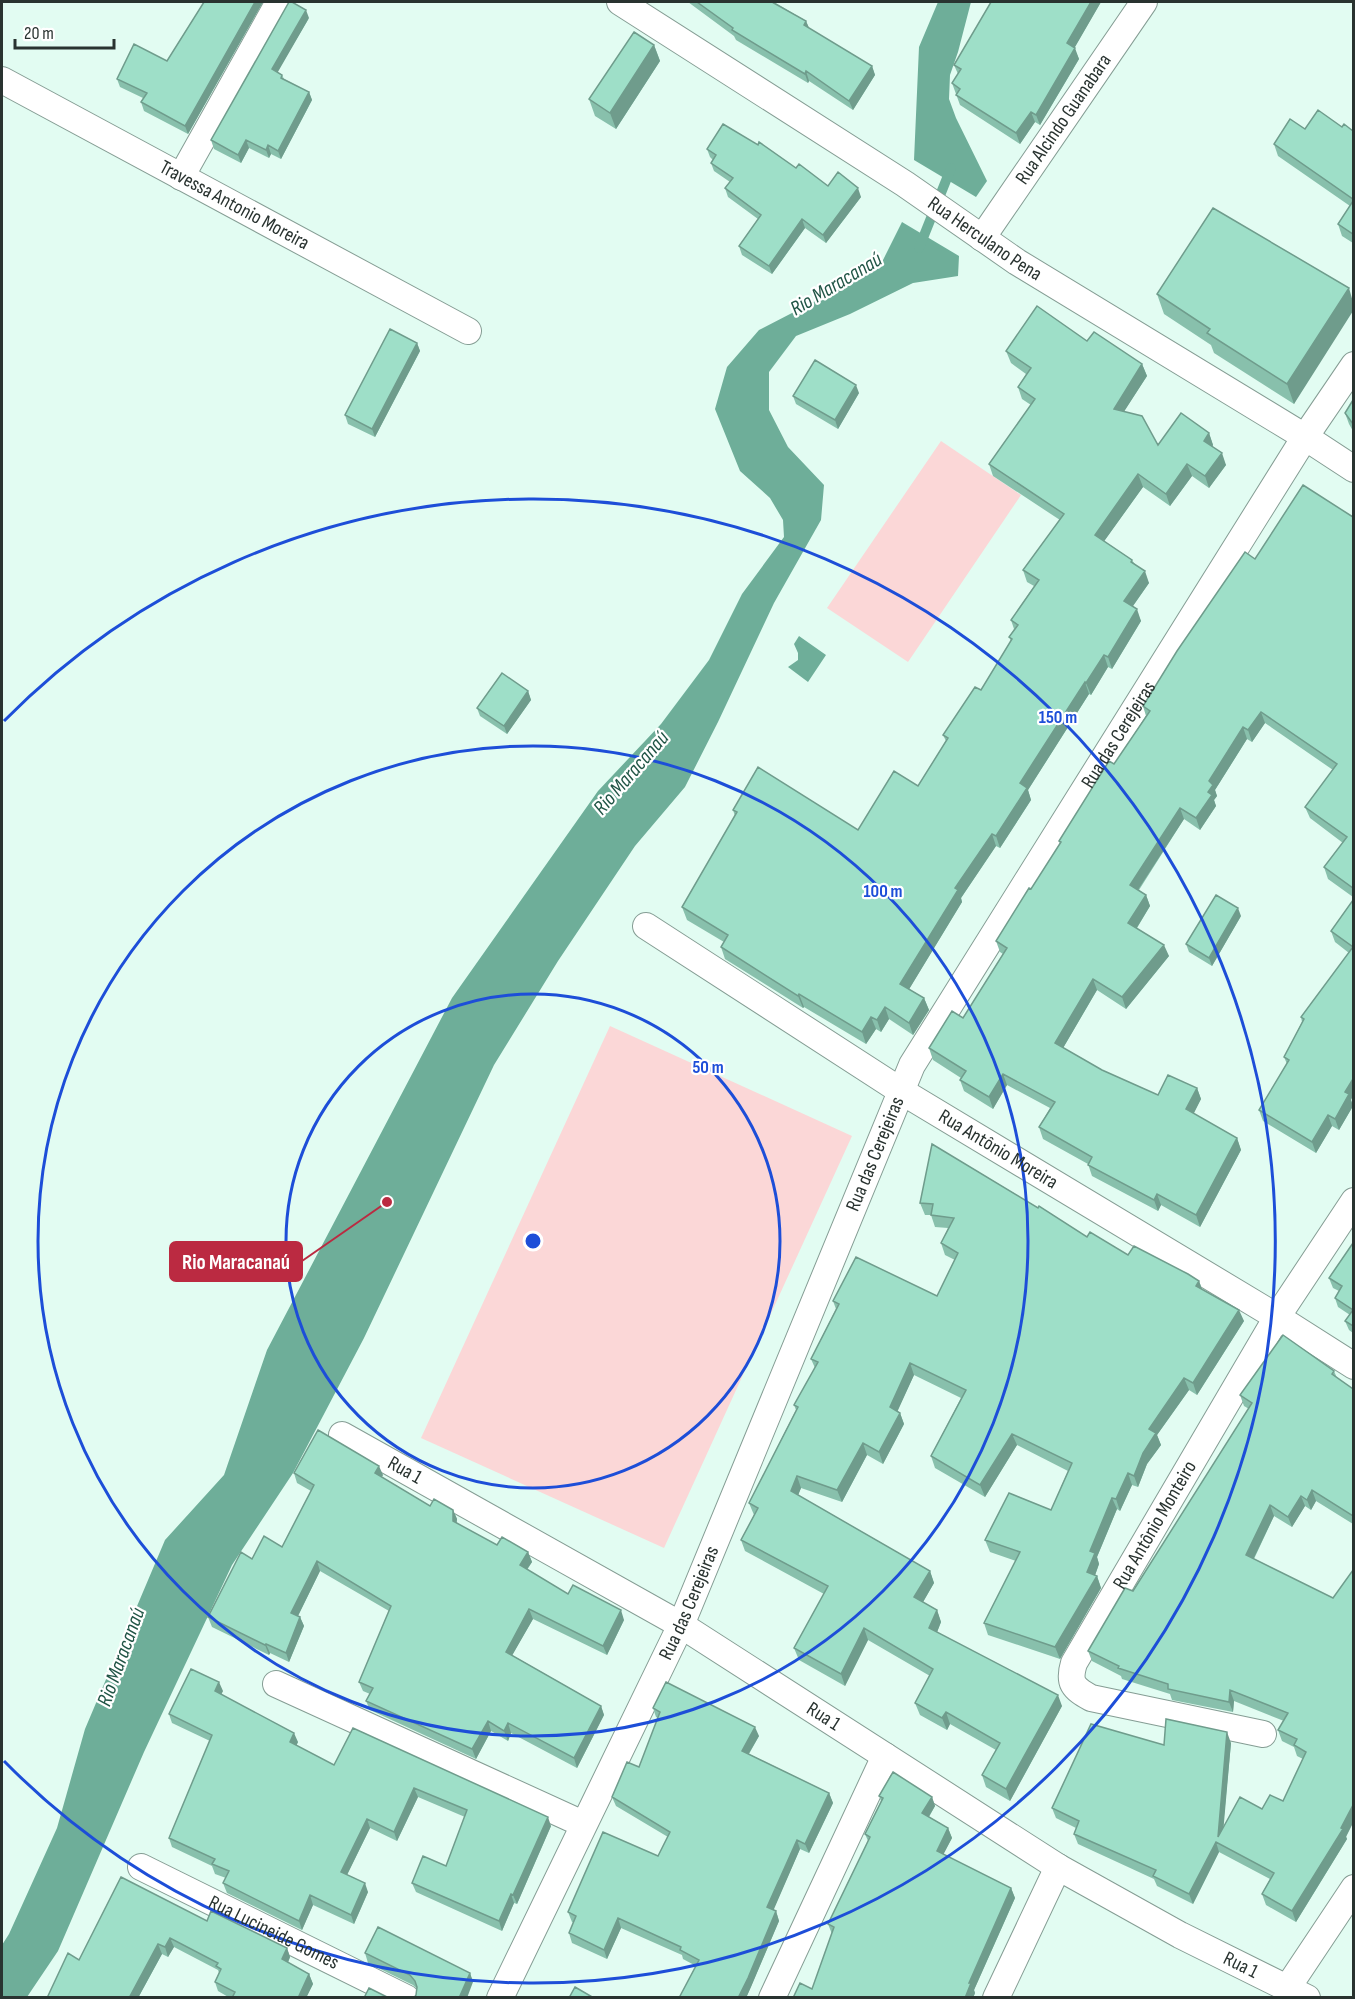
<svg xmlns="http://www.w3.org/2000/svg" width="1355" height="1999" font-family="'Sofia Sans Condensed',sans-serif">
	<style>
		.pitch { fill: #fbd7d7 }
		.water { fill: #6eae99 }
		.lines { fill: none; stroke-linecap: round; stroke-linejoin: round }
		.stream { stroke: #6eae99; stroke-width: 10 }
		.street-casing { stroke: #859d94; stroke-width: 28 }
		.street { stroke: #fff; stroke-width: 26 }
		.wall { fill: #88c0ac }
		.shaded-wall { fill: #6f9c8c }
		.building { fill: #9edfc8; stroke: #6f9c8c; stroke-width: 1.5 }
		.ring { fill: none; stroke: #1d4ed8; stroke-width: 3 }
		.labels { text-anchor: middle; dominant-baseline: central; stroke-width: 4.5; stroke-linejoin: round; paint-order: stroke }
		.street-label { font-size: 20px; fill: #293330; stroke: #fff }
		.water-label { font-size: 21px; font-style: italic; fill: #215546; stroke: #fff }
		.centre { fill: #1d4ed8; stroke: #fff; stroke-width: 3 }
		.ring-label { font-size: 18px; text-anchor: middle; font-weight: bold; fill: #1d4ed8; stroke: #fff; stroke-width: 4.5; stroke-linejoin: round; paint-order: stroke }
		.leader { fill: none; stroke: #bb2a41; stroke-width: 2 }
		.callout-dot { fill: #bb2a41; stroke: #fff; stroke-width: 2 }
		.callout { fill: #bb2a41; stroke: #bb2a41; stroke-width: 2 }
		.callout-label { font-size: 21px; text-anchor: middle; font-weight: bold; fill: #fff }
	</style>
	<rect width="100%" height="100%" fill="#e2fcf2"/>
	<path class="pitch" d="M941,441l80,54 -113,167 -81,-54z
		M610,1026l242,110 -188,412 -243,-110z"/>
	<path class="water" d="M938,2h33l-13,50 -8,23 -1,24 7,19 31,63 -11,16 -62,-37 5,-113z
		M902,222l57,34 -1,20 -45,7 -63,31 -54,22 -27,36v38l19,37 36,38 -3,35 -47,83 -56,119 -33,65 -50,59 -77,115 -64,104 -130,273 -71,135 -61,92 -88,187 -86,199 -31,46h-25v-52l7,-11 48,-106 28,-99 80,-189 59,-65 43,-125 185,-352 146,-207 63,-67 48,-64 33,-66 42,-57 -1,-17 -13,-22 -30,-27 -25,-62 12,-42 32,-37 120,-62z
		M799,636l27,19 -18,27 -20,-15 10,-7v-7l-4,-9z"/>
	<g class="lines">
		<path class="stream" d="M919,248l32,-80"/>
		<defs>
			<g id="street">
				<path id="s1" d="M620,2l285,182 112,78 288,175 49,32"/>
				<path id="s2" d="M2,80l466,251"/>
				<path d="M181,177l98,-175"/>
				<path id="s3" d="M982,238l162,-236"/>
				<path id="s4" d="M646,926l255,165 376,226 77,49"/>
				<path id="s5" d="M342,1435l339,190 377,242 122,68 127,63"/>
				<path d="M276,1684l307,140"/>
				<path id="s6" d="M1263,1734l-172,-36c-18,-10 -23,-15 -17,-35l203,-346 77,-116"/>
				<path id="s7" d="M141,1867l265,131"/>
				<path d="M1288,1987l66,-99"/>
				<path id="s8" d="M500,1998l181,-373 231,-560 393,-628 49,-72"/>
				<path d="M772,1998l113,-242"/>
				<path d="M996,1998l62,-131"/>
			</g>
		</defs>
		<use href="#street" class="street-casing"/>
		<use href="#street" class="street"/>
	</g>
	<path class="wall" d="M204,2h59l-75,132 -44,-23 -3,-9 2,-4 -23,-11 -3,-8 50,-18z
		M688,2h86l32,19 3,8 63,37 3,9 -22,35 -44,-29 -1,2 -72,-43 -2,-4z
		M991,2h110l-27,46 5,11 -39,66 -5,-3 -15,22 -60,-39 -8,-22 6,-9 -4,-9z
		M309,18l-32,54 5,3 2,4 25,13 3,8 -31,59 -10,-5 -2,4 -20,-10 -8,15 -27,-14 -3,-9z
		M654,45l6,16 -44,68 -21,-13 -6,-17z
		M1342,127l11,4v112l-11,-7 -4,-12 12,-18 -72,-50 -4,-12 31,-15z
		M707,149l89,19 32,18 33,11 -35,46 -21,-15 -33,46 -30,-19 -3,-9 19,-27 -30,-22 -3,-9 5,-6 -16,-11 -3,-8 2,-3 -3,-3z
		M1349,288l-55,116 -80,-51 -3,-8 -47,-31 -7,-20z
		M1087,341l55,23 5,12 -23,35 34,34 51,-12 4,12 -1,2 14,18 -17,23 -17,-12 -22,30 -27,-19 -39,54 28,19 2,3 15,20 -16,23 8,15 -29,48 -4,-2 -17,28 -2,-1 -61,96 3,10 -31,48 -4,-2 -35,52 1,4 -53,87 15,9 5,12 -16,25 -24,-16 -8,13 -5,-3 -10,15 -62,-37 -1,1 -78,-49 -4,-12 3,-5 -37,-22 -5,-13 53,-91 -2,-6 125,20 60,-44 28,-45 -3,-6 38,-45 30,-49 -2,-4 5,-8 -3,-9 23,-34 -7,-4 -4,-12 37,-50 -67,-44 -4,-12 42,-59 -9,-6 -4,-12 8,-13 -15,-11 -5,-12z
		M417,343l3,8 -45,86 -27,-13 -3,-9z
		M859,393l-21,36 -42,-25 -3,-8z
		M1353,400v31l-4,-7 -4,-11z
		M1353,517v380l-25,-18 -4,-12 19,-24 -33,-25 -5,-11 28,-37 -68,-47 -13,19 -5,-3 -32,51 2,6 -3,4 2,6 -16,24 -16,-11 -45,71 7,5 4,11 -13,22 32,28 -43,53 -29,-19 -34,58 39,22 56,25 39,-7 4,11 -8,15 44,24 4,12 -41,77 -39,-22 -3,6 -66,-35 -4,-12 -45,-25 -4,-12 11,-19 -43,-23 -14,24 -29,-18 -4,-11 1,-2 -28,-18 -4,-12 34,-30 40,-64 -3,-2 -4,-11 64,-96 -1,-4 55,-77 32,-48 -3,-10 112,-147z
		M528,691l3,9 -24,34 -27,-18 -3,-8z
		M1353,900l-2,200 2,6 -14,24 -7,-4 -16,27 -53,-32 -4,-11 28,-46 -3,-7 18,-35 -1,-5 48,-64 -14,-11 -4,-11z
		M1241,916l-29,50 -23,-14 -3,-8z
		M932,1144l155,93 41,18 71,26 3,8 42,32 -47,74 -8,-5 -32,45 4,10 -14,19 -9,23 -6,-2 -12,26 -3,-2 -20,48 2,7 -4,11 2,1 4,12 -41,71 -72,-24 -4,-12 32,-62 -26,-9 -5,-12 66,-30 17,-39 -51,-26 -32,52 -50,-29 -4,-12 30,-58 -47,-23 -17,36 3,2 4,11 -21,40 -16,-9 -25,47 -41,-14 -3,7 132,76 4,12 -11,19 14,8 4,12 -4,10 125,74 -52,95 -24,-14 -4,-12 14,-25 -46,-26 -3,6 -27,-15 -5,-12 15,-27 -62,-36 -23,46 -46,-26 -5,-12 30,-54 -79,-43 -4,-11 13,-25 -5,-12 47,-93 -2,-5 21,-37 -4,-9 25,-50 -3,-8 104,-5 18,-36 -10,-5 -4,-12 7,-15 -13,-1 -4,-12h-6l-5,-12z
		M1353,1243v90l-4,-3 -4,-9 5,-6 -12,-8 -3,-9 4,-7 -6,-3 -4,-10z
		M1334,1371l3,7 16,11v135l-37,-23 -5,9 -6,-4 -13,21 -18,-11 -20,43 93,280 -51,83 -30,-17 -4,-11 8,-15 -51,-27 -26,52 -36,-18 -3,-7 -76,-35 -4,-10 2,-6 -20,-10 -4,-10 112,-63 67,-2 -8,84 60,-26 20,-42 -6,-3 -3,-9 -12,-6 -4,-11 6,-9 -50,-20 -1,11 -61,-12 -2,-6 -48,-15 -1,-3 -29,-15 -4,-10 45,-60 116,-182 -5,-3 -4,-11z
		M294,1473l89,2 -2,2 49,29 23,4 4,9 -1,4 41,22 31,7 4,10 -5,8 41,24 56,26 -17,35 -74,-36 -21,36 89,51 3,9 -27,53 -66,-35 -3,8 -17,-10 -15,28 -106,-49 -4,-9 4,-7 -7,-3 -4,-9 30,-71 -69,-40 -22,45 2,1 4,9 -15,36 -19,-9 -1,2 -57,-28 -4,-10 44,-58 30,-12 29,-56 -14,-8z
		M223,1691l-2,3 77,48 -2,4 38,19 217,61 -34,78 -3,-1 -12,28 -86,-39 -4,-9 34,-17 19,-49 -47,-20 -21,44 -27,-13 -23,47 21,17 -14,32 -41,-19 -11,25 -75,-37 -4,-10 3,-5 -11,-4 -3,-8 -40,-19 -3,-9 41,-97 -38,-18 -3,-9z
		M653,1708l106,28 -10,18 80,39 4,10 -24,50 -9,-4 -27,61 3,1 3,10 -33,77h-67l17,-32 -13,-7 -1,-4 -61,-27 -14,31 -35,-16 -3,-10 5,-10 -2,-1 -4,-10 90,-56 10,-19 -52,-31 -4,-9 27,-30 19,-49 -2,-1z
		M879,1796l53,1 3,9 -6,11 19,11 4,10 -9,16 68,34 4,10 -41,92 1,3 -2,5h-180l19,-9 20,-55 -4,-10 40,-83 -3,-7 16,-33z
		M207,1921l80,27 3,9 -2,6 21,11 4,10 -7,14h-76l-12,-7 -3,-9 4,-9 -1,-3 -44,-23 -6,10 -6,-3 -24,44h-91l32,-38z
		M365,1953l105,20 3,9 -57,13 1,-6 -4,-4 -45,-22z"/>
	<path class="shaded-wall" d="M255,2h8l-75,132 -3,-8z
		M1091,2h10l-30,52 -4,-11z
		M306,10l3,8 -34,59 -3,-8z
		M806,21l4,9 -6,-5z
		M654,45l6,16 -44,68 -6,-16z
		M1075,48l4,11 -39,66 -4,-10z
		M872,66l3,9 -22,35 -4,-9z
		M806,71l3,10 -1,2 -3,-9z
		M309,92l3,8 -31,59 -3,-8z
		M1031,112l4,10 -15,22 -4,-11z
		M246,140l3,8 -8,15 -3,-8z
		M268,145l3,9 -2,4 -3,-8z
		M858,188l3,9 -35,46 -3,-8z
		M802,219l3,9 -33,46 -3,-8z
		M1349,288l4,14v9l-59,93 -7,-20z
		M417,343l3,8 -45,86 -3,-8z
		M1142,364l5,12 -29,45 -4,-12z
		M856,385l3,8 -21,36 -3,-9z
		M1209,433l4,12 -5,8 -4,-12z
		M1222,453l4,12 -17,23 -4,-12z
		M1187,464l5,12 -22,30 -4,-12z
		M1138,474l5,13 -43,60 -5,-12z
		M1145,571l4,12 -21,30 -4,-12z
		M1137,609l4,12 -29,48 -4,-12z
		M1104,655l4,12 -17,28 -5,-12z
		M1085,682l4,12 -61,96 3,10 -31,48 -4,-12 24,-53z
		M528,691l3,9 -24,34 -3,-8z
		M1261,712l4,11 -13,19 -4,-12z
		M1243,727l4,12 -32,51 2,6 -3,4 2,6 -16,24 -4,-12 12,-26 1,-11z
		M1180,808l4,11 -50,77 -4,-11z
		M992,834l4,12 -35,52 1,4 -57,94 -5,-12 55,-96z
		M1146,895l4,11 -17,28 -5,-11z
		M1238,908l3,8 -29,50 -3,-8z
		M1164,945l5,11 -43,53 -4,-12z
		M1093,979l4,11 -38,65 -4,-12z
		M799,994l5,13 -1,1 -5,-12z
		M924,998l5,12 -16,25 -4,-12z
		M885,1007l4,12 -8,13 -4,-12z
		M871,1017l5,12 -10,15 -4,-12z
		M1003,1074l4,11 -14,24 -4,-12z
		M1353,1079v17l-2,4 2,6 -14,24 -4,-11 10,-27z
		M1197,1088l4,11 -11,22 -4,-12z
		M1328,1115l4,11 -16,27 -4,-11z
		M1237,1138l4,12 -41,77 -4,-12z
		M1157,1194l4,11 -3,6 -4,-11z
		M1199,1281l4,11 -7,-6z
		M1239,1310l5,11 -47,74 -4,-12z
		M910,1363l4,12 -20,44 -4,-12z
		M1184,1378l5,12 -32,45 4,10 -14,19 -9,23 -4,-11 15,-47z
		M900,1413l4,11 -21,40 -4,-12z
		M1012,1434l5,11 -32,52 -5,-12z
		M863,1443l4,12 -25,47 -5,-12z
		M379,1466l4,9 -5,8 -3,-10z
		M1128,1473l4,12 -12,26 -4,-12z
		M797,1476l4,12 -6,15 -4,-12z
		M1312,1490l4,11 -5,9 -4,-10z
		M1301,1496l4,10 -13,21 -4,-10z
		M1112,1498l5,11 -20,48 2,7 -7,20 -5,-12 3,-21z
		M1270,1505l4,11 -24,50 -4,-11z
		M453,1510l4,9 -1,11 -3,-9z
		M528,1552l4,10 -9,13 -3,-10z
		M317,1561l3,10 -25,51 -4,-9z
		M930,1571l4,12 -15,26 -5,-12z
		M1097,1576l4,12 -41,71 -5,-12z
		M529,1609l4,10 -24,42 -3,-9z
		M621,1610l3,10 -17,35 -4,-9z
		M937,1610l4,12 -7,18 -5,-12z
		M300,1617l4,9 -15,36 -3,-9z
		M864,1628l4,12 -23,46 -4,-12z
		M266,1644l4,9 -1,2 -4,-10z
		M219,1682l4,9 -5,10 -3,-10z
		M1230,1690l4,11 -1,11 -4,-10z
		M1058,1695l4,11 -52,95 -4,-12z
		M601,1706l3,9 -27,53 -3,-10z
		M946,1712l4,12 -3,6 -5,-12z
		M488,1721l3,10 -15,28 -4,-10z
		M508,1723l3,10 -3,8 -4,-10z
		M755,1727l4,9 -14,24 -3,-9z
		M1227,1732l4,11 -9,102 -4,-8z
		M294,1733l4,9 -5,10 -3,-10z
		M414,1788l4,9 -21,44 -3,-9z
		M829,1793l4,10 -24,50 -4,-9z
		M932,1797l3,9 -10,17 -3,-10z
		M1353,1805v18l-7,14 1,2 -51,83 -4,-11 49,-83z
		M548,1817l3,9 -34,78 -4,-9z
		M367,1819l3,9 -26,53 -3,-9z
		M948,1828l4,10 -12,23 -3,-10z
		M797,1840l3,9 -29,67 -4,-9z
		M1216,1842l3,10 -26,52 -4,-10z
		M365,1883l3,9 -14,32 -3,-9z
		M1011,1888l4,10 -41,92 1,3 -2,5h-8l4,-15z
		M511,1894l3,9 -12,28 -3,-10z
		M310,1895l3,10 -11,25 -3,-9z
		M776,1911l3,10 -28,66 -5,11h-8z
		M618,1918l3,10 -14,31 -3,-9z
		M170,1938l4,9 -6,10 -3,-10z
		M158,1944l4,10 -24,44h-9z
		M287,1948l3,9 -5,12 -3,-10z
		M470,1973l3,9 -6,16h-8z
		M309,1974l4,10 -7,14h-8z"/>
	<path class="building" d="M204,2h51l-70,124 -44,-24 6,-9 -30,-14 17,-35 33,17z
		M289,2h3l14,8 -34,59 10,6 -1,3 28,14 -31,59 -10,-6 -2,5 -20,-10 -8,15 -27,-15z
		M697,2h75l34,19 -2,4 68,41 -23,35 -43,-30 -1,3 -73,-44 1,-2z
		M991,2h100l-24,41 8,5 -39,67 -5,-3 -15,21 -60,-38 4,-6 -8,-6 9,-14 -7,-4z
		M634,32l20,13 -44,68 -21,-14z
		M1318,110l24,17 2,-3 9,7v68l-79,-55 16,-25 15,10z
		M723,124l35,21 1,-3 37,26 3,-4 29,22 10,-14 20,16 -35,47 -21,-16 -33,47 -30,-20 22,-31 -36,-27 8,-10 -22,-15 5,-8 -9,-6z
		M1353,201v33l-15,-10z
		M1213,208l136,80 -62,96 -80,-51 3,-4 -53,-35z
		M1037,306l50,35 7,-9 48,32 -28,45 28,7 16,29 23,-32 28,20 -5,8 18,12 -17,23 -18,-12 -21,30 -28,-20 -43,61 37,25 -1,2 14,9 -21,30 13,8 -29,48 -4,-2 -18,28 -1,-1 -65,101 7,5 -31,48 -4,-2 -37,54 3,2 -58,94 24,14 -15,25 -24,-16 -8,13 -6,-3 -9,15 -63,-38 -1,2 -77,-49 7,-12 -46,-28 55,-95 -4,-2 25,-43 100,63 36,-59 24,15 30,-48 -5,-3 32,-48 6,3 31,-51 -3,-2 9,-12 -7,-5 28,-40 -16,-10 41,-56 -75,-50 46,-65 -17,-12 13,-19 -25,-17z
		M390,329l27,14 -45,86 -27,-14z
		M815,360l41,25 -21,35 -42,-24z
		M1353,400v24l-8,-11z
		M1303,485l50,32v371l-29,-21 23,-30 -42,-30 32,-43 -76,-52 -13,18 -5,-3 -34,54 4,4 -5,7 4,3 -16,23 -16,-10 -50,77 16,10 -18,28 36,22 -42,52 -29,-18 -38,64 47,27 56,25 10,-20 29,13 -11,21 51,29 -41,77 -39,-21 -3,6 -66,-35 4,-8 -53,-30 16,-25 -52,-28 -14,23 -29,-17 6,-9 -37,-23 23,-37 11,7 44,-70 -11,-7 33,-53 2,1 30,-47 -2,-1 50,-80 5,3 36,-53 -7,-5 34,-55 68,-99 10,7z
		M502,673l26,18 -24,35 -27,-18z
		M1216,895l22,13 -29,50 -23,-14z
		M1353,900v179l-8,13 4,2 -14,25 -7,-4 -16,27 -53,-32 30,-50 -5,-3 20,-38 -3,-2 52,-70 -22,-16z
		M932,1144l106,64 1,-2 48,31 3,-5 38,23 6,-9 54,28 11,7 -3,5 43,24 -46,73 -9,-5 -35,51 7,4 -13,20 -9,23 -6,-3 -12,26 -4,-1 -22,53 5,2 -8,19 10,4 -42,71 -71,-24 36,-71 -35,-12 24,-47 42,17 21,-47 -60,-29 -32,51 -49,-29 35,-66 -56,-27 -20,44 10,6 -21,39 -16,-9 -26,47 -40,-14 -6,15 139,80 -16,26 23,13 -8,18 129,67 -52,94 -24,-14 18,-32 -54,-31 -4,6 -27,-15 18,-34 -69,-41 -23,46 -47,-26 34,-62 -87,-46 17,-32 -9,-5 49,-96 -4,-2 24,-43 -7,-3 28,-55 -6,-3 23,-44 81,39 21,-43 -17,-10 13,-25 -23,-3 2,-11 -13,-1z
		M1353,1243v83l-8,-5 8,-11 -18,-12 7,-12 -13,-8z
		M1283,1335l51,36 -2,3 21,15v127l-41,-26 -5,10 -6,-4 -13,21 -18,-12 -24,50 87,43 20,-28v235l-12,23 2,1 -51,82 -30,-17 12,-21 -58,-31 -27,52 -36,-18 3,-6 -82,-36 5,-13 -27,-13 39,-84 73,21 2,-26 61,13 -9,105 22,-40 22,12 8,-14 13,6 23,-49 -12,-7 3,-6 -19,-9 10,-17 -58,-23 -1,12 -61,-13v-5l-50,-16 1,-2 -31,-15 37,-63 8,3 119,-188 -12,-8z
		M318,1430l61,36 -4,7 55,33 4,-7 19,11v11l44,24 5,-8 26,15 -8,13 48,29 5,-9 48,25 -18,36 -74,-37 -23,43 95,54 -27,52 -66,-35 -4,8 -16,-10 -16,28 -106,-48 7,-13 -14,-6 32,-76 -74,-45 -26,52 9,4 -14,36 -20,-9 -1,1 -57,-28 33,-65 11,7 12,-23 18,11 32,-62 -20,-12z
		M191,1669l28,13 -4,9 79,42 -4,9 44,23 19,-37 195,89 -35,78 -2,-1 -12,27 -87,-38 11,-27 23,10 21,-56 -53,-22 -20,44 -27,-13 -26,53 24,11 -14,32 -41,-20 -11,26 -76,-38 6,-12 -17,-7 3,-5 -46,-21 43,-103 -43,-21z
		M666,1682l89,45 -13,24 87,42 -24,51 -8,-4 -30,67 9,4 -28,67 -10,20h-59l20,-38 -19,-10 1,-3 -63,-29 -14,32 -35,-17 7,-17 -8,-4 35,-80 55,24 12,-24 -58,-35 15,-35 12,5 21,-55 -7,-4z
		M893,1772l39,25 -10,16 26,15 -11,23 74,37 -42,95h2l-6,15h-172l7,-15 12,6 22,-62 -6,-3 42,-87 -5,-3 18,-36 -4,-2z
		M121,1877l86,44 4,-10 76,37 -5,11 27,15 -11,24h-66l3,-6 -20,-10 6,-13 -5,-3 2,-3 -48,-25 -5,9 -7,-3 -29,54h-82l21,-45 11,7z
		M378,1927l92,46 -11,25h-45l2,-3 1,-8 -2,-6 -5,-6 -45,-22z
		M575,1987l19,11h-25z
		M369,1988l20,10h-25z"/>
	<g class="ring">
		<circle cx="533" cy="1241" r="247"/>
		<circle cx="533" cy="1241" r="495"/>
		<path d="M4 721A742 742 0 1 1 4 1761"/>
	</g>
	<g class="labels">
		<g class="street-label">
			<text stroke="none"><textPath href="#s3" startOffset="144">Rua Alcindo Guanabara</textPath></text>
			<text stroke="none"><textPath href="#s2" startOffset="264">Travessa Antonio Moreira</textPath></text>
			<text stroke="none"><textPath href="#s1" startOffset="435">Rua Herculano Pena</textPath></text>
			<text stroke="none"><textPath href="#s8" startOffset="1410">Rua das Cerejeiras</textPath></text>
			<text stroke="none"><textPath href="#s4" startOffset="417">Rua Antônio Moreira</textPath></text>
			<text stroke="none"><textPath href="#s8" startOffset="924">Rua das Cerejeiras</textPath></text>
			<text stroke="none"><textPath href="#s5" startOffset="72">Rua 1</textPath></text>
			<text stroke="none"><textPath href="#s6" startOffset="380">Rua Antônio Monteiro</textPath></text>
			<text stroke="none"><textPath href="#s8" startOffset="438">Rua das Cerejeiras</textPath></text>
			<text stroke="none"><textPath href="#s5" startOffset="558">Rua 1</textPath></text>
			<text stroke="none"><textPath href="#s7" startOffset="148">Rua Lucineide Gomes</textPath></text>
			<text stroke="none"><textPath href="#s5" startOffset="1044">Rua 1</textPath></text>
		</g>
		<g class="water-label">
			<text transform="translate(836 284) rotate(-31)">Rio Maracanaú</text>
			<text transform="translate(631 773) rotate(-49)">Rio Maracanaú</text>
			<text transform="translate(121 1657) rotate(-70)">Rio Maracanaú</text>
		</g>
	</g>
	<circle cx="533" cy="1241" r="9" class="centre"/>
	<g class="ring-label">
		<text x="1058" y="723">150 m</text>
		<text x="883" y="897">100 m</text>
		<text x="708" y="1073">50 m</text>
	</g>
	<path class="leader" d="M387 1202L302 1261"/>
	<circle class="callout-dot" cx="387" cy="1202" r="6"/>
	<rect class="callout" x="170" y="1242" width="132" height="39" rx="6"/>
	<g class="callout-label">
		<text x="236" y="1269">Rio Maracanaú</text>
	</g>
	<rect width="1355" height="1999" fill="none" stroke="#293330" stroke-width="6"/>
	<path d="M15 39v9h99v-9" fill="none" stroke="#293330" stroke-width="3"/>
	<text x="24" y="39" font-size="18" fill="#293330" stroke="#ffffff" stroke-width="4.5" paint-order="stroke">20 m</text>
</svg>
